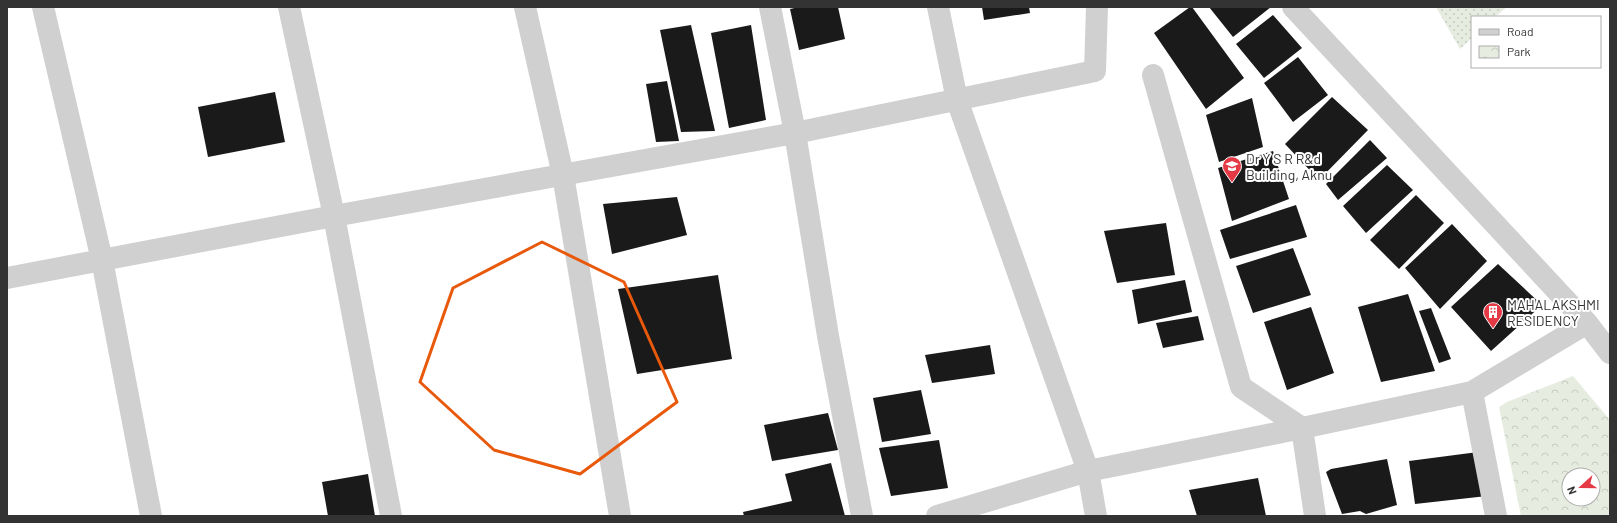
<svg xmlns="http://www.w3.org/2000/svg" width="1617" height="523" font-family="Barlow,sans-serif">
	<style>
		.park { fill: url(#park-crowns); fill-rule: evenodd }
		.garden { fill: url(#garden-dots) }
		.building { fill: #1a1a1a }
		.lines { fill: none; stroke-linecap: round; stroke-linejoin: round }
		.minor { stroke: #d0d0d0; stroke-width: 22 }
		.marked { fill: none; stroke: #e8590c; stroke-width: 3; stroke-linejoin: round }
		.labels { text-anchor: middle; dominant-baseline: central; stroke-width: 4; stroke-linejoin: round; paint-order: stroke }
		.poi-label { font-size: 14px; fill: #333; stroke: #fff; text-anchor: start }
	</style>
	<defs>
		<pattern id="park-crowns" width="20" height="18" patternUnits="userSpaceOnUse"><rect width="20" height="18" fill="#e6ecdf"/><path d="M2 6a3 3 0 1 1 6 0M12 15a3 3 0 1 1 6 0" fill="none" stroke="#c6cbc0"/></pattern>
		<pattern id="garden-dots" width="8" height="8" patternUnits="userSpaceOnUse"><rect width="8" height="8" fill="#e6ecdf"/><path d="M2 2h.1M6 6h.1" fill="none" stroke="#c6cbc0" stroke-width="1.8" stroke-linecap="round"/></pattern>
	</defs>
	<rect width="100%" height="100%" fill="#fff"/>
	<path class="park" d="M1573,376l37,44v96h-89l-22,-109 8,-5zM1569,475h24v24h-24z"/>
	<path class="garden" d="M1436,7h71l-12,10h-23v21l-12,11z"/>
	<path class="building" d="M799,7h39l7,32 -46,11 -9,-41z
		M982,7h47l1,6 -46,7z
		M1190,7h2l52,71 -38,31 -52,-76z
		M1209,7h62l-38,30z
		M1273,15l29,33 -38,30 -28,-34z
		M691,25l24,106 -34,1 -21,-102z
		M751,25l15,95 -37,8 -18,-95z
		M1298,57l30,38 -35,27 -29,-39z
		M667,81l12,60 -23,1 -10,-58z
		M275,92l10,50 -77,15 -10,-50z
		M1332,97l36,33 -49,50 -34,-36z
		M1252,98l11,49 -44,15 -13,-47z
		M1370,140l17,18 -49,42 -12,-16z
		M1273,151l16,48 -57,22 -14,-53z
		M1387,165l26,25 -47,43 -23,-27z
		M1416,195l28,28 -45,46 -29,-29z
		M677,197l10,38 -75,19 -9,-50z
		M1296,205l11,32 -77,22 -10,-29z
		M1166,223l9,52 -58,8 -13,-52z
		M1452,224l35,37 -47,48 -35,-41z
		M1293,248l18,47 -58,18 -17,-47z
		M1498,264l44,41 -51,46 -40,-44z
		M718,275l14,84 -95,15 -19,-85z
		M1185,280l7,32 -54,12 -6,-34z
		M1408,294l27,77 -54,11 -23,-75z
		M1311,307l23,66 -47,17 -23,-68z
		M1431,308l20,51 -12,4 -20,-52z
		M1198,316l6,24 -41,8 -7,-25z
		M990,345l5,29 -63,9 -7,-28z
		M921,390l10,44 -49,8 -9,-44z
		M828,413l10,37 -66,11 -8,-36z
		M939,440l9,48 -57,8 -12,-48z
		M1478,452l9,44 -72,8 -6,-43z
		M1387,459l10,46 -31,9 -6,-3 -18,3 -16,-42 5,-3z
		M831,463l14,53h-101l-1,-4 49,-11 -7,-27z
		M368,474l7,42h-47l-6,-34z
		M1258,478l8,38h-69l-8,-26z"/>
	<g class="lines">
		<path class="minor" d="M43,7l59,253 49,256
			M289,7l45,209 57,300
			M525,7l38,168 57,341
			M770,7l25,126 33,203 34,180
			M938,7l19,93 131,371 8,45
			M1293,7l294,316 23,30
			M1153,75l88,312 61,41 13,88
			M7,278l327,-62 461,-83 300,-62 2,-64
			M1472,392l24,124
			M937,516l151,-45 214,-43 170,-36 115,-69"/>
	</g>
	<path class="marked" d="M542,242l82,40 53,120 -97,72 -86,-24 -74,-68 33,-94z"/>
	<defs>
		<symbol id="university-pin" viewBox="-11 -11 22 30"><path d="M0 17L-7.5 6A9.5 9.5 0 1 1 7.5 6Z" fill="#e63946" stroke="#fff"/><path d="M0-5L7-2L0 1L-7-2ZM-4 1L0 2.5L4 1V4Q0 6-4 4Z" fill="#fff"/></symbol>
		<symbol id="building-pin" viewBox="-11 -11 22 30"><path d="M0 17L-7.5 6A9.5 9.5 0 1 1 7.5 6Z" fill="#e63946" stroke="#fff"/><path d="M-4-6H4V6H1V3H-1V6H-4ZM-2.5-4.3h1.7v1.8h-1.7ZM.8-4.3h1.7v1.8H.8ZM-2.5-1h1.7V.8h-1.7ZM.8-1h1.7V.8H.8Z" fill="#fff"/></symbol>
	</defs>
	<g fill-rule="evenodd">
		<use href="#university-pin" x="1221" y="155" width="22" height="30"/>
		<use href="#building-pin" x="1482" y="301" width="22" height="30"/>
	</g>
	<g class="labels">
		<g class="poi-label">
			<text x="1246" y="158">Dr Y S R R&amp;d<tspan x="1246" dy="16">Building, Aknu</tspan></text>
			<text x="1507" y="304">MAHALAKSHMI<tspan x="1507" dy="16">RESIDENCY</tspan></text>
		</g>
	</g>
	<rect width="1617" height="523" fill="none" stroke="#333333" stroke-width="16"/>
	<rect x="1471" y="16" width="130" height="52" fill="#ffffff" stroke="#adadad"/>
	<rect x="1479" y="29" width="20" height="6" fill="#d0d0d0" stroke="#adadad"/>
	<text x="1507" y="36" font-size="12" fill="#333333">Road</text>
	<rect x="1479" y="46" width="20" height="12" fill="url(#park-crowns)" stroke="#adadad"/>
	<text x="1507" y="56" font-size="12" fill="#333333">Park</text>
	<g transform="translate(1581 487) rotate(249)"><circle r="19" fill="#ffffff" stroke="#adadad"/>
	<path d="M0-3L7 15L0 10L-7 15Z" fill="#e63946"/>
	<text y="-6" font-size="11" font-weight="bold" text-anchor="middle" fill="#333333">N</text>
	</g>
</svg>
